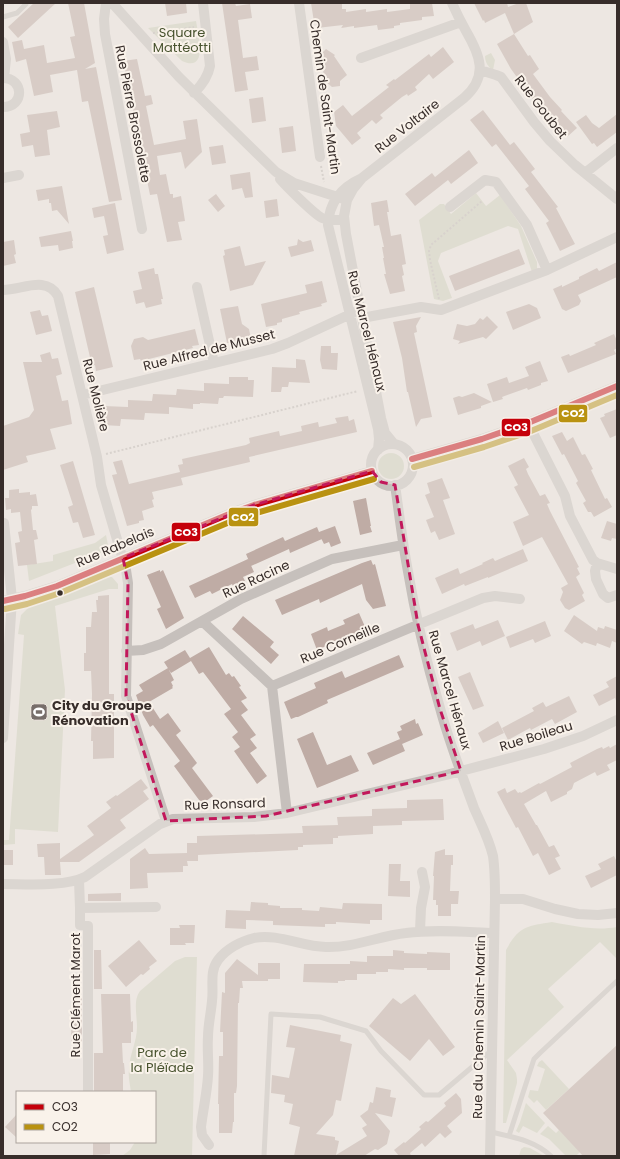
<svg xmlns="http://www.w3.org/2000/svg" width="620" height="1159" font-family="Poppins,sans-serif">
	<style>
		.green { fill: #cfd1bd }
		.building { fill: #bfaca5 }
		.lines { fill: none; stroke-linecap: round; stroke-linejoin: round }
		.path { stroke: #bfb8b4; stroke-width: 2; stroke-dasharray: 2 2; stroke-linecap: butt }
		.service { stroke: #c6c0bc; stroke-width: 5 }
		.minor { stroke: #c6c0bc; stroke-width: 10 }
		.bus-1-casing { stroke: #f9f2ea; stroke-width: 9 }
		.bus-2-casing { stroke: #f9f2ea; stroke-width: 9 }
		.bus-1 { stroke: #c5000a; stroke-width: 6 }
		.bus-2 { stroke: #b99211; stroke-width: 6 }
		.marked { fill: none; stroke: #c2185b; stroke-width: 3; stroke-dasharray: 8 5; stroke-linejoin: round }
		.bus-dot { fill: #372d2a; stroke: #f9f2ea; stroke-width: 1.5 }
		.labels { text-anchor: middle; dominant-baseline: central; stroke-width: 4; stroke-linejoin: round; paint-order: stroke }
		.park-label { font-size: 13px; fill: #48532f; stroke: #f9f2ea }
		.street-label { font-size: 13px; fill: #372d2a; stroke: #f9f2ea }
		.poi-label { font-size: 13px; font-weight: bold; fill: #372d2a; stroke: #f9f2ea; text-anchor: start }
		.line-badge { stroke: #f9f2ea; stroke-width: 1.5 }
		.badge-label { font-size: 11px; text-anchor: middle; font-weight: bold; fill: #fff }
	</style>
	<rect width="100%" height="100%" fill="#ede7e2"/>
	<path class="green" d="M196,21c2,13 13,52 -14,40l-34,-33z
		M491,53l4,7 -2,10c-5,-3 -8,-8 -8,-14z
		M476,193l10,13 14,-11 21,31 16,36v7l-5,3 -14,-43 -10,-3 -67,27 -3,8 14,37 -9,3 -9,-2 -15,-79 21,-16h4l7,10z
		M378 466a13 13 0 1 1 26 0a13 13 0 1 1-26 0Z
		M106,535l2,10 -2,5 -3,2 -74,29 -2,-16 26,-4v-6l42,-12z
		M106,577h6l6,7v5h-9l-54,17 10,84 -7,142 -43,-3v15l-12,1v-5h6l15,-205 -6,-1 3,-19 10,-10 30,-9z
		M552,922c22,4 43,9 65,5v32l-17,-17 -52,47 16,18 -57,53 9,13 1,6v4l-11,40h-3l3,-173c13,-24 21,-24 46,-28z
		M185,957h12l-5,199h-70l8,-6 5,-8h20v-50h-24c-1,-7 -3,-15 -2,-22 0,-15 8,-28 8,-43 0,-11 -4,-27 3,-36l35,-30z
		M542,1060l27,29 -23,21 -9,-10 -3,3 -6,-6 2,-7 8,1 7,-22 -8,-3 2,-4z
		M526,1103l19,20 -8,10 -14,-7 -4,7 -3,-2 4,-9z
		M548,1126l8,7 3,-3 21,22 -4,4h-10l-17,-17 -9,-5z
		M524,1147l6,1 14,8h-25l2,-7z"/>
	<path class="building" d="M34,3h22l-38,35 -10,-11z
		M68,3h16l11,60 -10,6 11,-2 26,133 -13,2 -21,-101 -6,1 -5,-32 -27,5 3,17 -19,4 -8,-37 -10,3 -4,-20 10,-2 2,9 20,-4 3,18 28,-5 -5,-21 5,-1z
		M165,3h21l1,10 -20,3z
		M222,3h13l1,3 14,-2 2,14 -14,2 5,38 14,-2 2,14 -14,2 3,18 -13,2z
		M311,3h31v6h4v3l20,-3v3l21,-3v3l23,-3v-5l22,-1 2,13 -12,1v3l-22,3v2l-6,1v2l-16,2 -1,-5 -23,3v-2l-13,2 2,-3 -26,3 -1,-7 -2,1z
		M474,3h33l1,4 11,-4h7l7,19 -19,12 -9,-21 -20,10 -1,-3 -1,1z
		M514,34l14,22 2,-1 9,14 -6,5 17,23 12,13 -1,1 16,17 -10,9 -16,-16 2,-2 -15,-15 -1,1 -26,-36 -14,-25z
		M443,47l11,15 -21,17 -4,-5 -14,13 2,3 -9,6 -1,-2 -5,3 -22,18 3,3 -7,6 -4,-4 -15,13 4,5 -9,7 -16,-19 -2,-14 9,-7 9,11 37,-29 -3,-2 8,-6 1,1 34,-26 2,3z
		M326,49l9,6 -1,1 13,19 -7,6v5l-8,1 -7,-6 -5,-28 3,-1z
		M137,59l8,37 6,-1 2,9 -7,2 8,39 32,-6 -3,-18 14,-2 5,33 -17,17 -4,-17 -24,4 3,19 6,-1 4,20h3v4l8,-2 4,25 -7,1 4,18 -15,2 -10,-48 -7,1 -27,-134z
		M263,97l3,24 -14,2 -3,-24z
		M483,110l27,35 4,-3 21,27 -4,3 27,35 -2,1 19,36 -15,7 -14,-28 3,-2 -24,-32 4,-3 -33,-42 -4,3 -22,-27z
		M57,111l3,16 -13,3 3,25 -15,2 -2,-12 -11,2 -2,-13 10,-2 -3,-17z
		M617,114v18l-20,15 -3,-4 -2,1 -16,-22 10,-7 6,8 7,5z
		M293,126l3,25 -14,2 -3,-25z
		M223,145l3,18 -14,2 -3,-18z
		M469,150l9,13 -27,21 -3,-4 -33,26 -10,-12 27,-21 3,4z
		M250,172l3,25 -8,1 -3,-10 -10,2 -2,-15z
		M62,186l7,38 -12,-14 -5,1 -1,-8h-2v-4l-11,2 -2,-11z
		M216,194l9,12 -7,6 -10,-12z
		M277,199l2,17 -13,2 -2,-17z
		M387,200l2,12h-2l4,24 10,-2 5,30 -4,1 2,10 -2,1 3,15 -15,3 -6,-20h2l-3,-16h1l-2,-11h2l-5,-22 -5,1 -3,-23z
		M115,203l9,47 -17,4 -4,-18 5,-1 -4,-19 -10,2 -2,-10z
		M71,231l2,10h-1l1,7 -14,3 -1,-6 -17,2 -2,-10z
		M298,239l5,3 8,-2 3,11 -23,6 -3,-10 9,-2z
		M14,240l2,14 -2,1 2,8 -13,3v-24z
		M240,246l5,20 21,-5 -13,24 -23,6 -7,-35 2,-1 -1,-5z
		M519,249l6,15 -70,27 -6,-15z
		M617,262v15l-39,18 3,6 -2,4 -13,6 -4,-2 -9,-20 9,-4v2l17,-8v-2l18,-9 2,3z
		M154,268l1,6h3l5,25h-2l1,5 -16,4 -2,-6 -8,2 -3,-13 9,-2 -4,-17z
		M322,281l5,21 -6,2 1,2 -23,6 1,2 -18,5v3l-5,1v2l-11,2 -5,-23 46,-11 -2,-8z
		M94,287l19,80 -17,4 -1,-6 -3,1 -17,-74z
		M529,304l8,4 4,10 -28,12 -7,-18z
		M238,306l4,18 7,5 2,10 -2,4 -19,4 -1,-4h-2l-7,-34z
		M40,310l2,6 6,-1 4,16 -16,4 -6,-23z
		M487,316l11,11 -12,12 -3,-2 -25,7 2,-3 -7,-2 4,-15 10,2 8,-2 5,-6 3,2z
		M421,317l-5,9 1,6 -3,1 18,84 -11,2 -5,8 -8,-35h-1l-5,-34 -9,-36z
		M195,329l4,16 -7,1 1,2 -52,13 -1,-2 -6,1 -3,-14 3,-7 9,-2 5,3z
		M614,334l3,7v7l-3,2 2,4 -48,19 -7,-16 8,-3 1,2 26,-11 -2,-2z
		M321,346h10v7h7l-1,17 -15,-1 -2,-9z
		M50,352l2,7 6,-1 4,16 -6,2 6,25 6,-1 4,24 -22,5 6,20 -30,7 2,6 -25,8v-44l26,-9 5,-7 -11,-48h19l-2,-7z
		M296,359l9,1 5,23 -21,-1 -1,5h-6l-1,5h-10l1,-25 24,1z
		M540,361l8,20 -7,2v2l-13,5 -1,-2 -25,9 1,2 -10,3 -6,-18 20,-7 2,6 20,-7 -4,-9z
		M229,377h19v3h6l-1,17 -29,-1 -1,2h-4l-1,6 -18,-1v1h-7v5l-24,-2v7l-24,-1 -1,7 -23,-1 -1,7 -17,-1 1,-19 24,1v-7l24,1 1,-7 23,1 1,-6 27,2v-8l25,1z
		M474,393l18,9 -11,4v2l-23,7 -5,-17 6,-2 3,1z
		M617,409v26l-7,3 -10,-20 5,-2 -1,-2z
		M348,416l1,5 5,-2 3,13 -108,25 1,5 -69,16 2,7 -31,7 2,7 -2,1 2,7 -12,4 2,9 -5,1v2l-12,3 -15,-51 5,-1 -4,-12 9,-2 7,24 51,-12 -2,-7 5,-1 -1,-5 64,-14 4,-2 -1,-5 30,-7 1,5 22,-5 -1,-5 17,-4 1,5 18,-4 -2,-5z
		M562,432l5,9 6,-4 9,18 3,-1 8,15 -2,1 14,29 2,-1 5,9 -18,10 -3,-5h-3l-5,-9 3,-2 -10,-18 2,-2 -14,-27 -2,1 -10,-19z
		M524,458l5,9 -3,2 2,5 12,22 5,-2 5,9 -3,1 3,7 29,56 -2,1 3,6 -4,3 8,16 -2,2 3,6 -16,9 -4,-2 -5,-8 3,-8 -2,-4 7,-4 -26,-47 -19,9 -10,-24 16,-7 -15,-28 4,-2 -10,-19z
		M73,461l22,74 -12,3 -5,-16 -5,1 -5,-16 5,-2 -13,-40z
		M442,478l8,20 -7,2 12,34 -16,6 -4,-9 -4,2 -5,-13 8,-3 -9,-22 5,-2 -3,-10z
		M19,489v4l11,-1v3l6,-1 2,12h-6v3l-1,1 2,20h3l2,9 -4,1 3,24 -19,2 -3,-23 5,-1 -2,-10 4,-1 -2,-19 -9,1v-4l-5,1 -1,-12h4v-8z
		M366,498l5,28h-1l2,6 -12,3 -7,-34z
		M607,521l10,3v15l-5,-1 -1,3 -10,-3z
		M335,526l6,17 -10,4 -2,-5 -5,2 -3,-6 1,1 -32,14 -1,-4 -38,17 -5,-12 37,-17 2,4 32,-14 2,5z
		M523,549l5,12 -40,17v-1l-23,9 -1,-2 -22,10 -7,-16 23,-10 2,6 23,-10 -1,-1 11,-5 2,3z
		M248,559l6,13 -11,5 2,4 -12,5 -1,-2 -20,10 -2,-3 -15,7 -6,-12z
		M371,560l2,5 2,-1 11,42 -13,3 -7,-9 -4,-16 -42,19 -1,-4 -37,16 -7,-15 87,-37z
		M160,570v2l3,-2 21,48 -18,11 -9,-20 4,-2 -14,-32z
		M109,595v99h5v64l-21,1v-18h-2l1,-47 -1,-23h-7v-18h2v-26h5l1,-15h5l-1,-12h2v-4z
		M359,613l7,16 -49,21 -6,-16 16,-7 1,4 17,-7 -2,-4z
		M574,615l23,16 1,-4 6,2 1,-3 12,4v13l-5,-2 -2,7 -13,-5 -1,3 -12,-4 -2,2 -18,-13z
		M243,616l31,26 -4,5 9,8 -8,9 -39,-35z
		M498,620l7,16 -23,10 -2,-5 -23,10 -7,-18 23,-9 2,5z
		M545,621l6,15 -16,7 -2,-4 -23,9 -4,-11z
		M209,647l17,28 3,-2 3,4 2,-1 7,10 -2,1 8,11 -6,3 7,9 -7,5 15,20 -6,4 7,9 -7,5 17,23 -10,8 -23,-33 6,-4 -8,-10 6,-5 -14,-18 7,-5 -28,-37 -4,2 -8,-13 -20,12 -7,-11 21,-12 5,8z
		M399,655l5,12 -77,33 1,3 -30,14h-2l-5,2 -7,-17 32,-14 -2,-5 28,-12 3,7z
		M168,668l6,12 -3,2 2,4 -1,1 1,1 -24,14 11,17 8,-6 13,18 -5,4 21,28 -5,5 21,28 -11,8 -28,-38 6,-5 -27,-36 -3,2 -7,-12 -7,-20 7,-4 -4,-6z
		M470,672l14,34 -11,4 -15,-33z
		M617,676v27l-2,-5 -16,8 -6,-11 16,-8 -3,-5z
		M569,696l8,16 -22,12 -3,-5 -21,11 -1,-2 -22,12 -6,-12 32,-17 -2,-3 11,-6 3,5z
		M415,719l1,5 2,-1 5,12 -21,9 -5,-12 5,-2 -2,-4z
		M498,721l6,12 -21,10 -5,-10z
		M313,732l14,33 24,-10 8,16 -42,17 -20,-49z
		M400,739l5,12 -32,14 -6,-12z
		M617,744v16l-10,5 3,5 -13,6 -2,-4 -21,11 -2,6 -5,3v2l-16,8 -5,-11 -22,13 12,21h1l12,22 5,-2 6,11 -5,2 6,11 -12,6 -11,-22 -5,3 -15,-29 -2,1 -19,-36 8,-4 2,5 8,-4 3,4 2,-1 1,1 18,-10 1,1 32,-17 -2,-4 27,-14 5,-2 1,2 6,-3 1,2z
		M141,779l7,9 -5,3 6,8 -29,21 6,8 -47,34h-19l1,13h-16l-1,-18h-6l-1,-13 23,-1v16l34,-24 -7,-9 24,-18 -5,-6 10,-7 1,1z
		M443,799l1,21 -42,1v4l-29,1v8l-35,2v2h-5v6l-30,1v2h-5v3l-100,5v6h-11l1,5h-5v6l-36,1 1,15 -18,1v-30l15,-11 4,6 38,-1v-10h10v-7l106,-3 -1,-7 36,-1 -1,-8 35,-1v-7l35,-1v-8z
		M445,849v6h8v10h-2l-1,26h9l-1,13h-7v12h-13v-11h-2v-5h-3l1,-24h-1l2,-24z
		M3,850h10v15h-10z
		M614,856l3,6v13l-26,13 -6,-12 16,-7 -3,-5z
		M389,864h12l-1,17h10v16l-22,-1z
		M121,893v8h-33v-7z
		M251,902l17,1v2l12,1v2h22v2l17,1 1,-4 22,2 1,-6 39,1v16h-12v4l-34,-2v2h-11v3l-52,-2v-4l-27,-1v9l-21,-1 1,-18 24,1z
		M179,925h16l-1,18h-9l1,2h-16v-17h10z
		M139,940l18,21 -8,6 1,2 -7,6 -2,-1 -15,13 -18,-21z
		M94,950h7l1,39h-8z
		M393,950l11,1v2l23,1v-2l23,1v17h-23v-2h-23v2l-16,-1v3h-12v2h-19v6h-12v1h-7v2l-35,-1 1,-18h46v-3l17,1v-6h26z
		M237,959l21,16v-12h22v16h-12v2h-26l1,7h-3l-1,15h-1l-1,83 -1,7h-2v29h-1l-1,11h-13v-29h-1l1,-48h4v-24h-3l2,-40 3,1v-20z
		M101,994h29l1,28 2,-1v11h-2v11h-9l1,20h1l1,11h-2v18h-29v-39h9z
		M415,994l40,53 -12,9 -14,-17 -19,22 -41,-35 24,-28 8,6z
		M72,998h10v45h-11z
		M290,1025l51,10 -1,6 12,3 -11,57 -5,-1 -3,15 -17,19 19,3v3l4,1 -3,14 31,-19 -5,-8 5,-3 -7,-9 8,-6 2,-8 3,1 3,-16 15,3 -1,7 6,1 -4,19 -17,-4 15,18 -3,13 -9,6 -3,-1 -11,7h-70l6,-29 -11,-3 4,-20 -9,-2 1,-7 -14,-2 1,-18 17,3 6,-30 -9,-1z
		M617,1045v111h-34l-40,-43z
		M456,1093l5,6 1,14 -15,13 5,6 -7,6 -5,-5 -15,14 -3,-4 -12,10 1,3h-12l-5,-6 10,-8 1,1 16,-14 -2,-2 7,-6 2,1 18,-16 -2,-3z
		M17,1114v24l-12,-11z
		M93,1142h17v12l-17,1z"/>
	<g class="lines">
		<path class="path" d="M153,33l41,-6
			M321,166l3,16
			M439,299l-9,-39 -1,-9 2,-6 51,-44
			M106,454l252,-63"/>
		<path class="service" d="M3,17l14,-4 9,-9v-1
			M491,1132c21,5 43,8 60,24
			M509,1136l25,-77 6,-6 77,-72
			M264,1156l7,-142 49,3 46,14 15,20 43,44h15l52,-44"/>
		<path class="minor" d="M106,3l-2,16 1,15 37,195
			M112,3l67,74 97,95 18,11 53,17 -3,16 2,18 35,184 4,15 9,11
			M299,3l21,154
			M3,42l3,17 -2,19
			M361,58l100,-36
			M480,70l16,5 5,2 33,45 16,19 25,24 42,34
			M3,78c21,0 22,29 0,29
			M194,93c8,-8 14,-16 16,-27l-7,-63
			M585,173l32,-25
			M3,178l16,-3
			M362,178c-20,9 -33,23 -34,47l50,204 1,10 -1,11
			M280,179c7,8 33,34 42,39 7,3 15,2 22,2
			M347,200l6,-11 9,-11 102,-80c25,-22 16,-43 2,-67 -5,-9 -10,-19 -14,-28
			M450,207l35,-27 11,2 31,43 20,45
			M197,287l17,76
			M3,290c19,0 43,-15 55,6l39,161 4,28 25,85 2,13 -2,113 40,125
			M362,318l59,-11 20,3 106,-40 70,-33
			M82,395l190,-46 16,-6 67,-31
			M528,423l37,73 5,20 23,44 4,3 20,6
			M371 465a21 21 0 1 1 42 0a21 21 0 1 1-42 0Z
			M412,459l70,-20 46,-16 89,-37
			M395,485c4,27 7,54 12,81 8,48 19,95 33,142 9,34 22,67 34,100 7,16 15,31 19,48 2,14 2,29 2,43l-5,257
			M597,563l-2,8 1,8 7,15 5,4 9,-3
			M3,601l22,-5 32,-10 177,-74 20,-7 118,-34
			M202,621l70,65 15,127
			M126,651l17,-1 18,-6 80,-45 91,-40 71,-14
			M272,686l133,-56 78,-32 12,-2 25,3
			M3,738l9,-139 -8,-76
			M79,880l1,28 76,-1
			M3,884c23,0 62,3 82,-7l75,-53 13,-5 81,-2 33,-4 159,-38 98,-26 39,-13 34,-16
			M495,899h28l32,10 23,5 20,1 19,-2
			M80,908v17l8,1v164
			M420,931l1,-23 4,-21 -3,-15
			M209,1145l-7,-10 -1,-8c2,-17 6,-34 7,-51 1,-13 -1,-26 0,-39 0,-12 3,-24 4,-36 2,-14 -3,-29 6,-41 8,-11 23,-19 36,-22 24,-5 48,9 72,9 27,1 53,-11 80,-14 29,-4 59,-1 88,0"/>
		<defs>
			<path id="bus-1" d="M412,459l70,-20 46,-16 89,-37
				M3,601l22,-5 32,-10 177,-74 20,-7 118,-34"/>
			<path id="bus-2" d="M414,467l70,-20 47,-16 86,-36
				M5,609l22,-5 33,-11 177,-74 19,-6 118,-34"/>
		</defs>
		<use href="#bus-1" class="bus-1-casing"/>
		<use href="#bus-2" class="bus-2-casing"/>
		<use href="#bus-1" class="bus-1"/>
		<use href="#bus-2" class="bus-2"/>
	</g>
	<path d="M0 0H620V1159H0ZM372,471l9,11 14,3 23,140 22,84 21,62 -195,45 -100,5 -40,-125 2,-113 -5,-25 131,-53z" fill="#ede7e2" fill-opacity=".55" fill-rule="evenodd"/>
	<path class="marked" d="M372,471l9,11 14,3 23,140 22,84 21,62 -195,45 -100,5 -40,-125 2,-113 -5,-25 131,-53z"/>
	<defs>
		<symbol id="stadium-square" viewBox="-11 -11 22 22"><rect x="-9" y="-9" width="18" height="18" rx="4" fill="#776e6a" stroke="#f9f2ea"/><path d="M0-5a6.5 5 0 1 0 0 10a6.5 5 0 1 0 0-10ZM-3.5-1.8h7v3.6h-7Z" fill="#fff"/></symbol>
	</defs>
	<g fill-rule="evenodd">
		<use href="#stadium-square" x="29" y="702" width="20" height="20"/>
	</g>
	<circle class="bus-dot" cx="60" cy="593" r="3.5"/>
	<g class="labels">
		<g class="park-label">
			<text x="182" y="32">Square<tspan x="182" dy="15">Mattéotti</tspan></text>
			<text x="162" y="1052">Parc de<tspan x="162" dy="15">la Pléïade</tspan></text>
		</g>
		<g class="street-label">
			<text transform="translate(325 97) rotate(82)">Chemin de Saint-Martin</text>
			<text transform="translate(541 107) rotate(52)">Rue Goubet</text>
			<text transform="translate(133 114) rotate(79)">Rue Pierre Brossolette</text>
			<text transform="translate(407 126) rotate(-38)">Rue Voltaire</text>
			<text transform="translate(367 331) rotate(76)">Rue Marcel Hénaux</text>
			<text transform="translate(209 350) rotate(-14)">Rue Alfred de Musset</text>
			<text transform="translate(96 395) rotate(76)">Rue Molière</text>
			<text transform="translate(115 547) rotate(-23)">Rue Rabelais</text>
			<text transform="translate(256 579) rotate(-25)">Rue Racine</text>
			<text transform="translate(340 643) rotate(-23)">Rue Corneille</text>
			<text transform="translate(450 690) rotate(74)">Rue Marcel Hénaux</text>
			<text transform="translate(536 736) rotate(-17)">Rue Boileau</text>
			<text transform="translate(225 804) rotate(-2)">Rue Ronsard</text>
			<text transform="translate(75 995) rotate(-90)">Rue Clément Marot</text>
			<text transform="translate(479 1027) rotate(-89)">Rue du Chemin Saint-Martin</text>
		</g>
		<g class="poi-label">
			<text x="52" y="705">City du Groupe<tspan x="52" dy="15">Rénovation</tspan></text>
		</g>
	</g>
	<g class="line-badge">
		<rect x="558" y="404" width="30" height="19" rx="4" fill="#b99211"/>
		<rect x="501" y="418" width="30" height="19" rx="4" fill="#c5000a"/>
		<rect x="228" y="507" width="31" height="20" rx="4" fill="#b99211"/>
		<rect x="171" y="522" width="30" height="20" rx="4" fill="#c5000a"/>
	</g>
	<g class="badge-label">
		<text x="573" y="417">CO2</text>
		<text x="516" y="431">CO3</text>
		<text x="243" y="521">CO2</text>
		<text x="186" y="536">CO3</text>
	</g>
	<rect width="620" height="1159" fill="none" stroke="#372d2a" stroke-width="8"/>
	<rect x="16" y="1091" width="140" height="52" fill="#f9f2ea" stroke="#aba39d"/>
	<rect x="24" y="1104" width="20" height="6" fill="#c5000a" stroke="#aba39d"/>
	<text x="52" y="1111" font-size="12" fill="#372d2a">CO3</text>
	<rect x="24" y="1124" width="20" height="6" fill="#b99211" stroke="#aba39d"/>
	<text x="52" y="1131" font-size="12" fill="#372d2a">CO2</text>
</svg>
